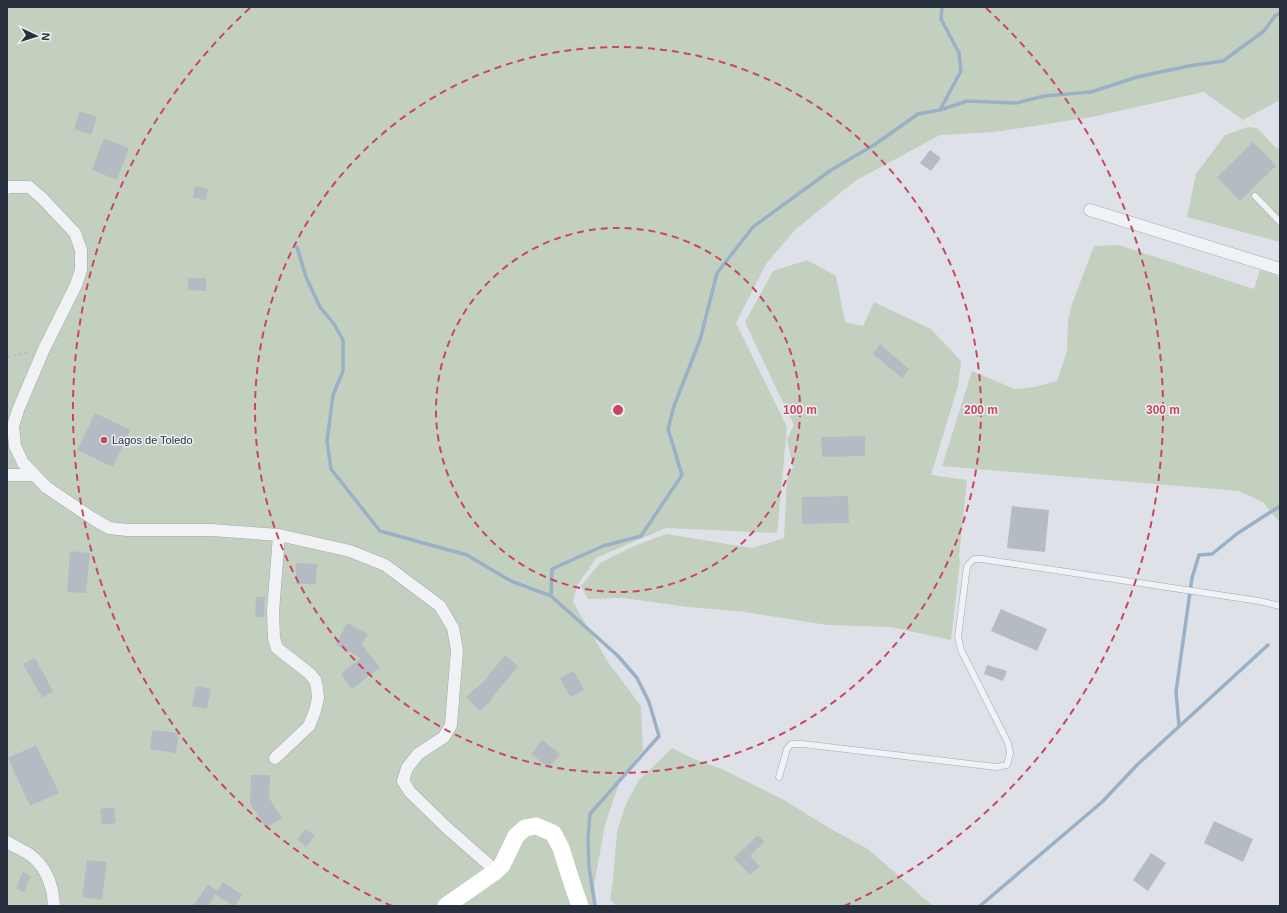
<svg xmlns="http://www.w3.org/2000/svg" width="1287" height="913" font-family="Helvetica,sans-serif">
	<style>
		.green { fill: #c4d0bf }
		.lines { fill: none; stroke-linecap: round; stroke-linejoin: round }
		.stream { stroke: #9ab0c6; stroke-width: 3.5 }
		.building { fill: #b5bbc3 }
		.lane-casing { stroke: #a4a8b1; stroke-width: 7 }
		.street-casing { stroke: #a4a8b1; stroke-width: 13 }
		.path { stroke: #b8bcc1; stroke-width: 2; stroke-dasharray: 3 3; stroke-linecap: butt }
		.lane { stroke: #f0f2f5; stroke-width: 6 }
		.street { stroke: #f0f2f5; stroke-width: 12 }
		.secondary { stroke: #fff; stroke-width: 17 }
		.ring { fill: none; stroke: #c8465e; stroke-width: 2; stroke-dasharray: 7 5 }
		.poi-dot { fill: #c8465e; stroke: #edf0f4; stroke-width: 1.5 }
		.labels { text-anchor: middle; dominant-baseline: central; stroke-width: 3; stroke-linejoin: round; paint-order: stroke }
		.poi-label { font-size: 11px; fill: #28303d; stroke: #edf0f4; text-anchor: start }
		.centre { fill: #c8465e; stroke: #edf0f4; stroke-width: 2 }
		.ring-label { font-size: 12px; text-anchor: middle; font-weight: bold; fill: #c8465e; stroke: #edf0f4; stroke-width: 3; stroke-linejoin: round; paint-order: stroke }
	</style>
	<rect width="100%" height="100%" fill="#dee1e7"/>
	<path class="green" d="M7,7h1273v93l-37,20 -39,-28 -112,25 -98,15 -54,3 -85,46 -60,49 -29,34 -30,59 51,104 -10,106 -111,-5 -70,30 -19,28 -4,16 35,60 33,44 2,44 -22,28 -16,47 -11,60 3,21h-590z
		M1248,127l9,1 18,19 5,1v94l-93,-25 9,-43 29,-39z
		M1119,245l135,44 6,-19 16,5 4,4v244l-17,-21 -24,-11 -297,-25 30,-95 43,18 20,-2 22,-6 10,-30 1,-31 4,-16 22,-58z
		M807,260l29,16 9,46 18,4 11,-24 57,27 30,32 -3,25 -27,89 36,5 -8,76 1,4 -9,80 -60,-13 -64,-2 -82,-13 -57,-5 -65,-9 -35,1 -7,-13 19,-23 32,-16 34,-13 86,14 32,-10 3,-59 6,-12 -6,-28 7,-14 -18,-37 -31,-66 28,-51z
		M672,748l22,11 28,10 62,31 45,28 39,21 65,57h-317l-6,-7 3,-20 4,-48 9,-27 13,-24z"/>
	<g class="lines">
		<path class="stream" d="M940,110l21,-39 -2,-18 -18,-34 1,-12
			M297,247l9,30 14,30 14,17 9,16v31l-10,24 -6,46 4,28 49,62 87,24 44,26 40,15 67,60 19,22 12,24 10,34 -69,78 -2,24 1,29 6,39
			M551,596l1,-27 51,-23 38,-10 41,-61 -14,-46 6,-23 26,-66 17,-67 36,-46 78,-57 43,-25 44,-31 22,-4 27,-9 49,2 28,-7 47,-4 46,-15 52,-11 34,-5 41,-30 11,-15 5,-3
			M1179,726l-3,-34 4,-29 12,-85 7,-23 13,-1 26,-21 42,-27
			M980,906l122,-104 35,-37 131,-120"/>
	</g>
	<path class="building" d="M80,111l17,6 -6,18 -17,-6z
		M104,138l25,10 -12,32 -25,-10z
		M1253,142l23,24 -36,35 -23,-24z
		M930,150l11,8 -10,13 -11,-8z
		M195,186l13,3 -2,11 -13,-2z
		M188,278h18v13l-18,-1z
		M880,344l29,25 -7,9 -29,-24z
		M95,413l35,17 -17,37 -36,-17z
		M865,436v20l-43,1 -1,-20z
		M848,496l1,27 -47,1v-27z
		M1012,506l37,4 -4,42 -38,-4z
		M70,551l20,2 -4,40 -19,-1z
		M296,563l21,1 -1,20h-20z
		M256,597h9l-1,20h-9z
		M1001,609l46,20 -10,22 -46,-20z
		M347,623l21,11 -6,11 18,23h-1l-27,21 -11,-15 20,-16 -25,-13z
		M505,655l13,11 -27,33 1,1 -12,11 -14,-14 19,-17z
		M35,658l18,33 -11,7 -19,-34z
		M987,665l20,6 -4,10 -19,-7z
		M574,671l10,19 -14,7 -10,-19z
		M196,686l15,3 -4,20 -15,-3z
		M152,730l27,3 -3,20 -26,-4z
		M542,740l18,14 -11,14 -18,-14z
		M36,745l23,48 -29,13 -22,-48z
		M251,775h19l-1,23 13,20 -16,10 -16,-24z
		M114,807l2,16 -14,2 -2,-16z
		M1214,821l39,18 -10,23 -39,-19z
		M306,829l9,7 -9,11 -9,-8z
		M758,835l6,7 -14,14 10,10 -10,9 -16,-17z
		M1151,853l15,10 -18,28 -15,-11z
		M87,860l20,2 -5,38 -20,-3z
		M23,872l8,4 -7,16 -8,-4z
		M223,882l19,13 -7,11h-2l-18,-12z
		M208,884l9,7 -9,15h-15z"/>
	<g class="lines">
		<defs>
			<path id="lane" d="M1255,196l25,26
				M779,777l8,-28 4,-5h12l193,23 11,-2 3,-12 -2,-10 -47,-93 -3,-13 9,-71 7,-7h7l278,42 21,5"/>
			<path id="street" d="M7,188l3,-1h19l12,10 34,36 6,17v20l-5,15 -32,64 -26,61 -5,16 2,20 8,17 23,24 46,31 17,10 18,2h84l68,5 71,16 35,14 55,41 13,22 4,22 -6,75 -7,12 -26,17 -11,14 -4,13 7,11 37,36 49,43
				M1090,210l190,59
				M7,475h28
				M275,758l34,-32 6,-15 3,-13 -1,-11 -2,-7 -6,-7 -32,-25 -3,-10 -1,-26 6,-77
				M7,842c7,4 15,8 22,12 18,13 24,31 25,52"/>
		</defs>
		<use href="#lane" class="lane-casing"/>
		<use href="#street" class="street-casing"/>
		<path class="path" d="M7,357l24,-5"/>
		<use href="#lane" class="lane"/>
		<use href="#street" class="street"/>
		<path class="secondary" d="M446,906l50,-35 6,-6 14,-29 9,-8 11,-2 17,7 8,15 10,32 9,26"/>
	</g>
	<g class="ring">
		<circle cx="618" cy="410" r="182"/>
		<circle cx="618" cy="410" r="363"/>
		<path d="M392 906A545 545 0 0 1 250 8M986 8A545 545 0 0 1 844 906"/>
	</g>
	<circle class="poi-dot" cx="104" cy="440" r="4"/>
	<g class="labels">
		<g class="poi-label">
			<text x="112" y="440">Lagos de Toledo</text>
		</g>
	</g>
	<circle cx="618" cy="410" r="6" class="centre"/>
	<g class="ring-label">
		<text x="800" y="414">100 m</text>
		<text x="981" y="414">200 m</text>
		<text x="1163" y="414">300 m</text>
	</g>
	<rect width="1287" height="913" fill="none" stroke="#28303d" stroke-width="16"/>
	<g transform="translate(36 36) rotate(94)" stroke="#edf0f4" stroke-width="3" paint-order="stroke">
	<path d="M0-3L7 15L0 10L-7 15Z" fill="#28303d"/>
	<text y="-6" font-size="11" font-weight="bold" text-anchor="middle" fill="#28303d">N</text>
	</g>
</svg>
